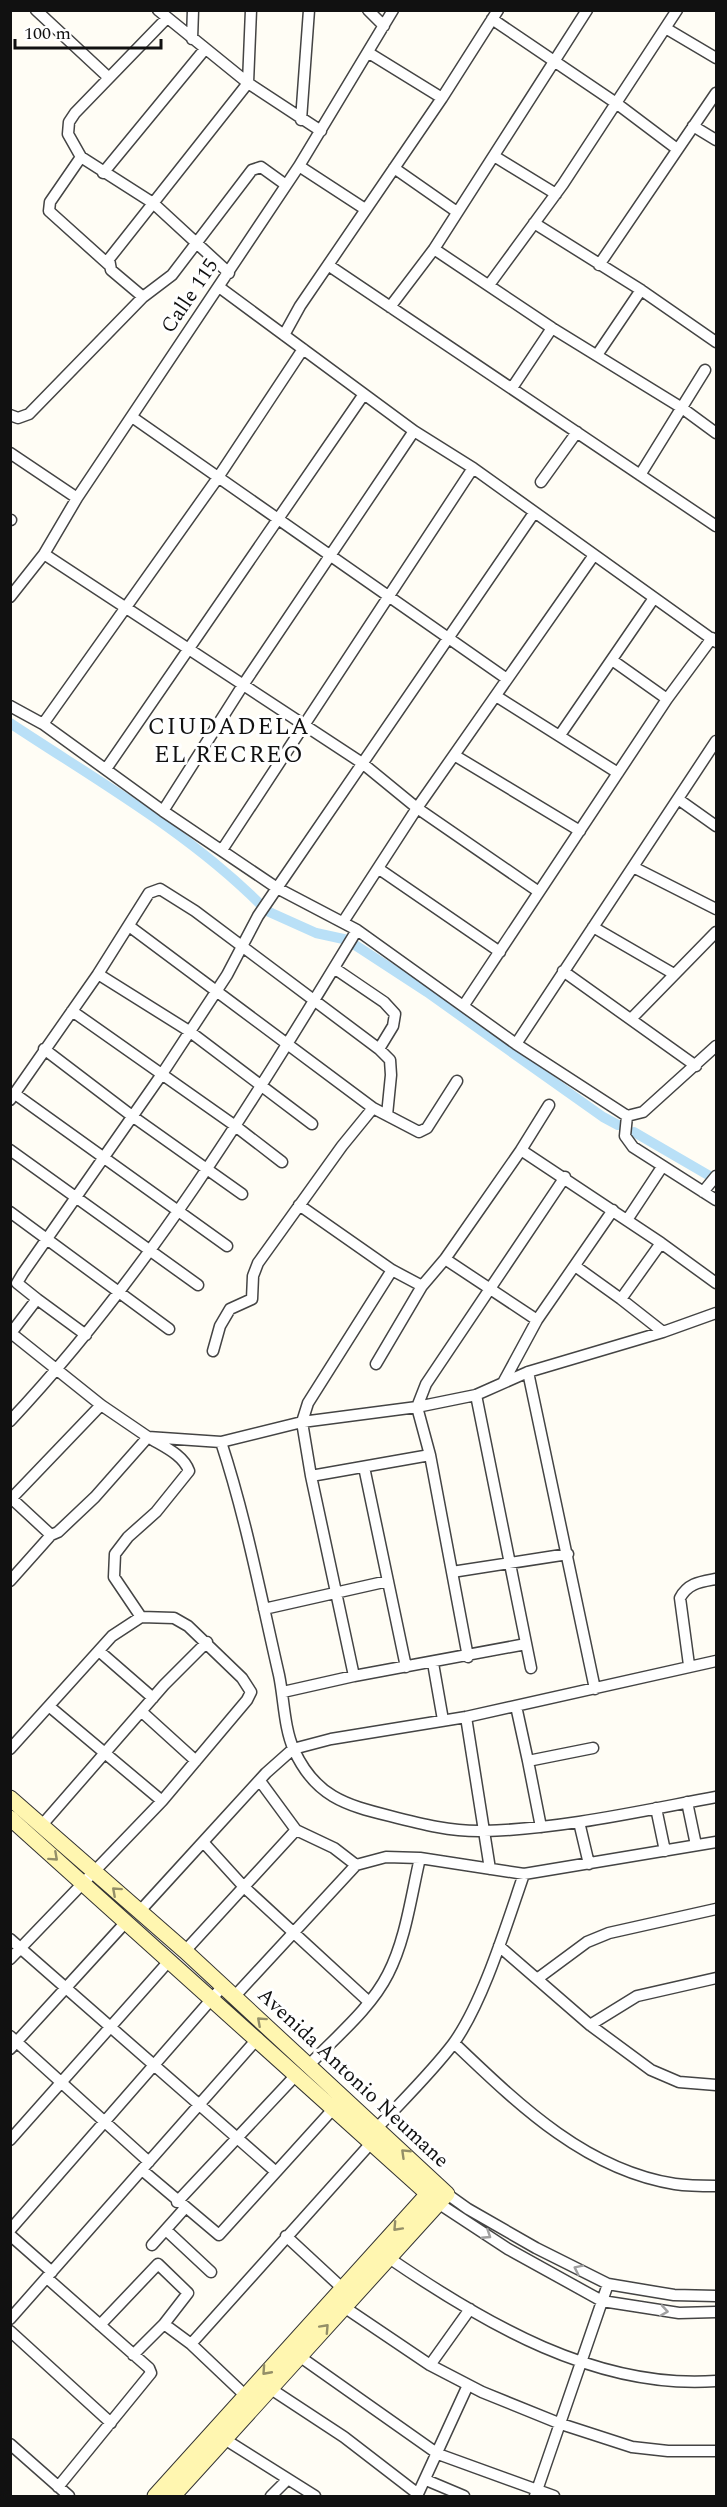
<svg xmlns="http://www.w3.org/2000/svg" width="727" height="2507" font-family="Spectral,serif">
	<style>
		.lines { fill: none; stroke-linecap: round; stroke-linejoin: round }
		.canal { stroke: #b9e0f7; stroke-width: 10 }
		.street-casing { stroke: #444; stroke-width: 13 }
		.secondary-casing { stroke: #333; stroke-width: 17 }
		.street { stroke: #fff; stroke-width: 10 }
		.secondary { stroke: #fff6b0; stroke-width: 15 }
		.oneway { stroke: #948f68 }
		.oneway2 { stroke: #a0a0a0 }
		.labels { text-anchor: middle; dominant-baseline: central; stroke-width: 6; stroke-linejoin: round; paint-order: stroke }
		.street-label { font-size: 21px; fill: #111; stroke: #fff }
		.quarter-label { font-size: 24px; letter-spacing: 1.5px; fill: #111; stroke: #fff }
	</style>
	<rect width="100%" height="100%" fill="#fffdf5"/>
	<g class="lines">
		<path class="canal" d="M10,723c86,57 178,109 250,181
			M267,911l49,22 32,7
			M355,945l72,47 176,125 15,8
			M634,1132l74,43"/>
		<defs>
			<path id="street" d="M36,10l72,67
				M158,10l90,73 73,48
				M368,10l16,16
				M167,18l-92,95 -6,9 -1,12 13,23 72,46 76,70
				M492,19l124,84 61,46
				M667,29l49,29
				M192,39l1,-29
				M369,53l73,45
				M301,120l8,-110
				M693,126l23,14
				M494,156l62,38
				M81,157l-31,45 -1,9 60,54
				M299,166l66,43
				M394,168l63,44
				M103,173l102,-124
				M534,223l107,67 75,52
				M434,249l118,79 130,80 34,25
				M328,265l388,261
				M599,265l117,-172
				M489,285l74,-101 114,-174
				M219,287l195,144 59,37 243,174
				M143,297l-32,-27 -2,-11 139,-176 3,-73
				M390,307l44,-58 153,-239
				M284,335l16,-29 142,-208 56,-88
				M597,355l44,-65
				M512,388l40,-60
				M10,415l8,3 11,-4 114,-117 29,-22 80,-105 9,-3 25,18
				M132,417l375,262
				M10,453l67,45
				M640,475l65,-105
				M541,482l36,-50
				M10,520h1
				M44,554l318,209 55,45 122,84
				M10,597l34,-43 33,-56 222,-332 94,-156
				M612,660l55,39
				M496,696l122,77
				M10,706l33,18 120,87 114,77 257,-375
				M43,724l174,-245 86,-130
				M560,735l94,-137
				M454,755l126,76
				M106,769l258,-375
				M678,799l38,27
				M163,811l80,-126 171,-254
				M222,850l251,-382
				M633,867l83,42
				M379,869l121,83
				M343,922l74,-114 177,-253
				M129,926l244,182 46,24 8,-4 30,-47
				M593,927l81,47
				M334,968l50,34 11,12 -2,12 -14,23
				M563,971l133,95
				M98,974l91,57 123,93
				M464,1005l203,-306 45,-61
				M72,1011l162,114 48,37
				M631,1019l85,-87
				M516,1044l200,-303
				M716,1046l-73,66 -16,4 -111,-72 -159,-114 -80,-42 -19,28 -31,59 -65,99 -139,199 -6,10 20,16 -26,34 90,72 47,32 73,5 81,-20 115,-15 59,-12 52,-23 135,-40 53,-19
				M44,1049l88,67 110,78
				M15,1094l212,152
				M10,1100l88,-126 51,-81 11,-4 35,22 184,138 11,11 1,15 -4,40
				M627,1116l-2,20 8,11 83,53
				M10,1150l188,135
				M521,1150l28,-45
				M703,1192l13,-16
				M299,1205l93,65 30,16
				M10,1212l159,117
				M627,1220l35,-53
				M445,1259l92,61
				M575,1266l46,33 40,-56
				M37,1299l49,36
				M621,1299l42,33
				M213,1351l7,-25 10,-17 22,-10 1,-23 5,-13 84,-117 31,-38
				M376,1364l46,-78 23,-27 76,-109 140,93 55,40
				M528,1372l67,317
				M504,1381l33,-61 76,-110
				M476,1395l55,273
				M10,1421c138,-147 243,-320 347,-491
				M221,1442c25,76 40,155 58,233 5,24 5,53 15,75 21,46 51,55 96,66 31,8 62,16 94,15 78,-2 156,-20 232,-34
				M364,1467l42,200
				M311,1476l119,-21
				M10,1497l41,38
				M10,1500l91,-95
				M452,1572l116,-18
				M10,1581l41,-46 7,-3 37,-35 53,-60c14,9 35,17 41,34l-33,41 -28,25 -13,17 -1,23 27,40
				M264,1609l124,-28
				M99,1651l54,47
				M468,1657l-38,-202 -13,-48 9,-23 139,-207
				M433,1663l10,57
				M689,1665l-9,-67c8,-15 20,-16 36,-19
				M354,1676l-43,-200 -9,-54 6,-19 84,-133
				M283,1692l71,-16 172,-32
				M516,1706l12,55 65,-13
				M50,1707l112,94
				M142,1712l54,49
				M466,1717l24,152
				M10,1749l102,-113 29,-19 33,1 14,8 54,52 9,14 -4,8 -85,101 -152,158
				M528,1761l13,66
				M260,1781l36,49 38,18 22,17
				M687,1802l9,43
				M656,1808l9,43
				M579,1822l10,42
				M42,1825l122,-140 43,-43
				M204,1843l40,44 125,115
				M139,1912l127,-139 27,-24 38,-10 135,-22 250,-56
				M10,1939l266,233
				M499,1946l91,79 61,45 28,12 37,3
				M185,1951l111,-121
				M537,1979l50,-37 22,-9 107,-24
				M234,1997l122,-132 30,-8 34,1
				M590,2025l47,-29 79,-18
				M10,2036l139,126
				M454,2043c63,60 131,127 221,141 14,2 28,2 41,2
				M10,2049l115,-126
				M310,2064c26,-27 61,-56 78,-90 18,-35 23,-78 32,-116l104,16 192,-32
				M378,2127c25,-27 53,-54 75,-83 30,-41 54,-121 71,-170
				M10,2140l159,-179
				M142,2170l77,65 115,-127
				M447,2194l21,15 68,39 72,36 66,11 42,1
				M177,2202l120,-128
				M438,2203l70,46 94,52 77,12 37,-1
				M10,2230l213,-244
				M166,2230l45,42
				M10,2235l42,37
				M286,2236l55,51
				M152,2245l33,-37
				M389,2258c95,65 208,132 327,123
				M47,2278l102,90 2,5 -93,114
				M344,2307l86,58 52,27 79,32 71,23 36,4h48
				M10,2319l248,-281
				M100,2325l58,-61 30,29 -24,31
				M10,2331l101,92
				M191,2344l181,-202
				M133,2355l31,-31 27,20 58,55
				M299,2356l139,98 116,42
				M430,2365l40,-56
				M271,2389l73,48 74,57
				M226,2440l89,56
				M10,2444l59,52
				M426,2480l38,16
				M271,2496l17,-17
				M417,2496l51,-111
				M535,2496l73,-212"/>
			<path id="secondary" d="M10,1798l175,153 262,243 -274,302
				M10,1818l428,385
				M155,2496l280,-310"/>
		</defs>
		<use href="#street" class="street-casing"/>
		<use href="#secondary" class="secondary-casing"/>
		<use href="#street" class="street"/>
		<use href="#secondary" class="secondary"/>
	</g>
	<defs><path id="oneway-chevron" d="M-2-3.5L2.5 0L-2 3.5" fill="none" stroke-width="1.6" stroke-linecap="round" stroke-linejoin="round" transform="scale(1.5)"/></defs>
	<g class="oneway">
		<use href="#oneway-chevron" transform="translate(54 1857) rotate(42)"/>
		<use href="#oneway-chevron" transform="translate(116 1891) rotate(-138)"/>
		<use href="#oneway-chevron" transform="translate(261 2021) rotate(-138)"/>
		<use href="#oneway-chevron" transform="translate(405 2153) rotate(-136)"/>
		<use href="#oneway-chevron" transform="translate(397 2227) rotate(133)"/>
		<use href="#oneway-chevron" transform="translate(325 2328) rotate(-47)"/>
		<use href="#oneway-chevron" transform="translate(266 2371) rotate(132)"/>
	</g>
	<g class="oneway2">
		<use href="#oneway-chevron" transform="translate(487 2235) rotate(33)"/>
		<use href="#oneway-chevron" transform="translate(578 2269) rotate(-154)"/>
		<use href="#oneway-chevron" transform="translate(664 2311) rotate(9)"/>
	</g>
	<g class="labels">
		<g class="street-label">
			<text transform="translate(190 296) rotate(-56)">Calle 115</text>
			<text transform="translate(353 2078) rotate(43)">Avenida Antonio Neumane</text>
		</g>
		<g class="quarter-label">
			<text x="229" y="727">CIUDADELA<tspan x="229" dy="28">EL RECREO</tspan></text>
		</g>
	</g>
	<rect width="727" height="2507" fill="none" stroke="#111111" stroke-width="24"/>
	<path d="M15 39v9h146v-9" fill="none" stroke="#111111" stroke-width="3"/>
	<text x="24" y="39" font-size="18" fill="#111111" stroke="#ffffff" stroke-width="4.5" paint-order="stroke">100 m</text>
</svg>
